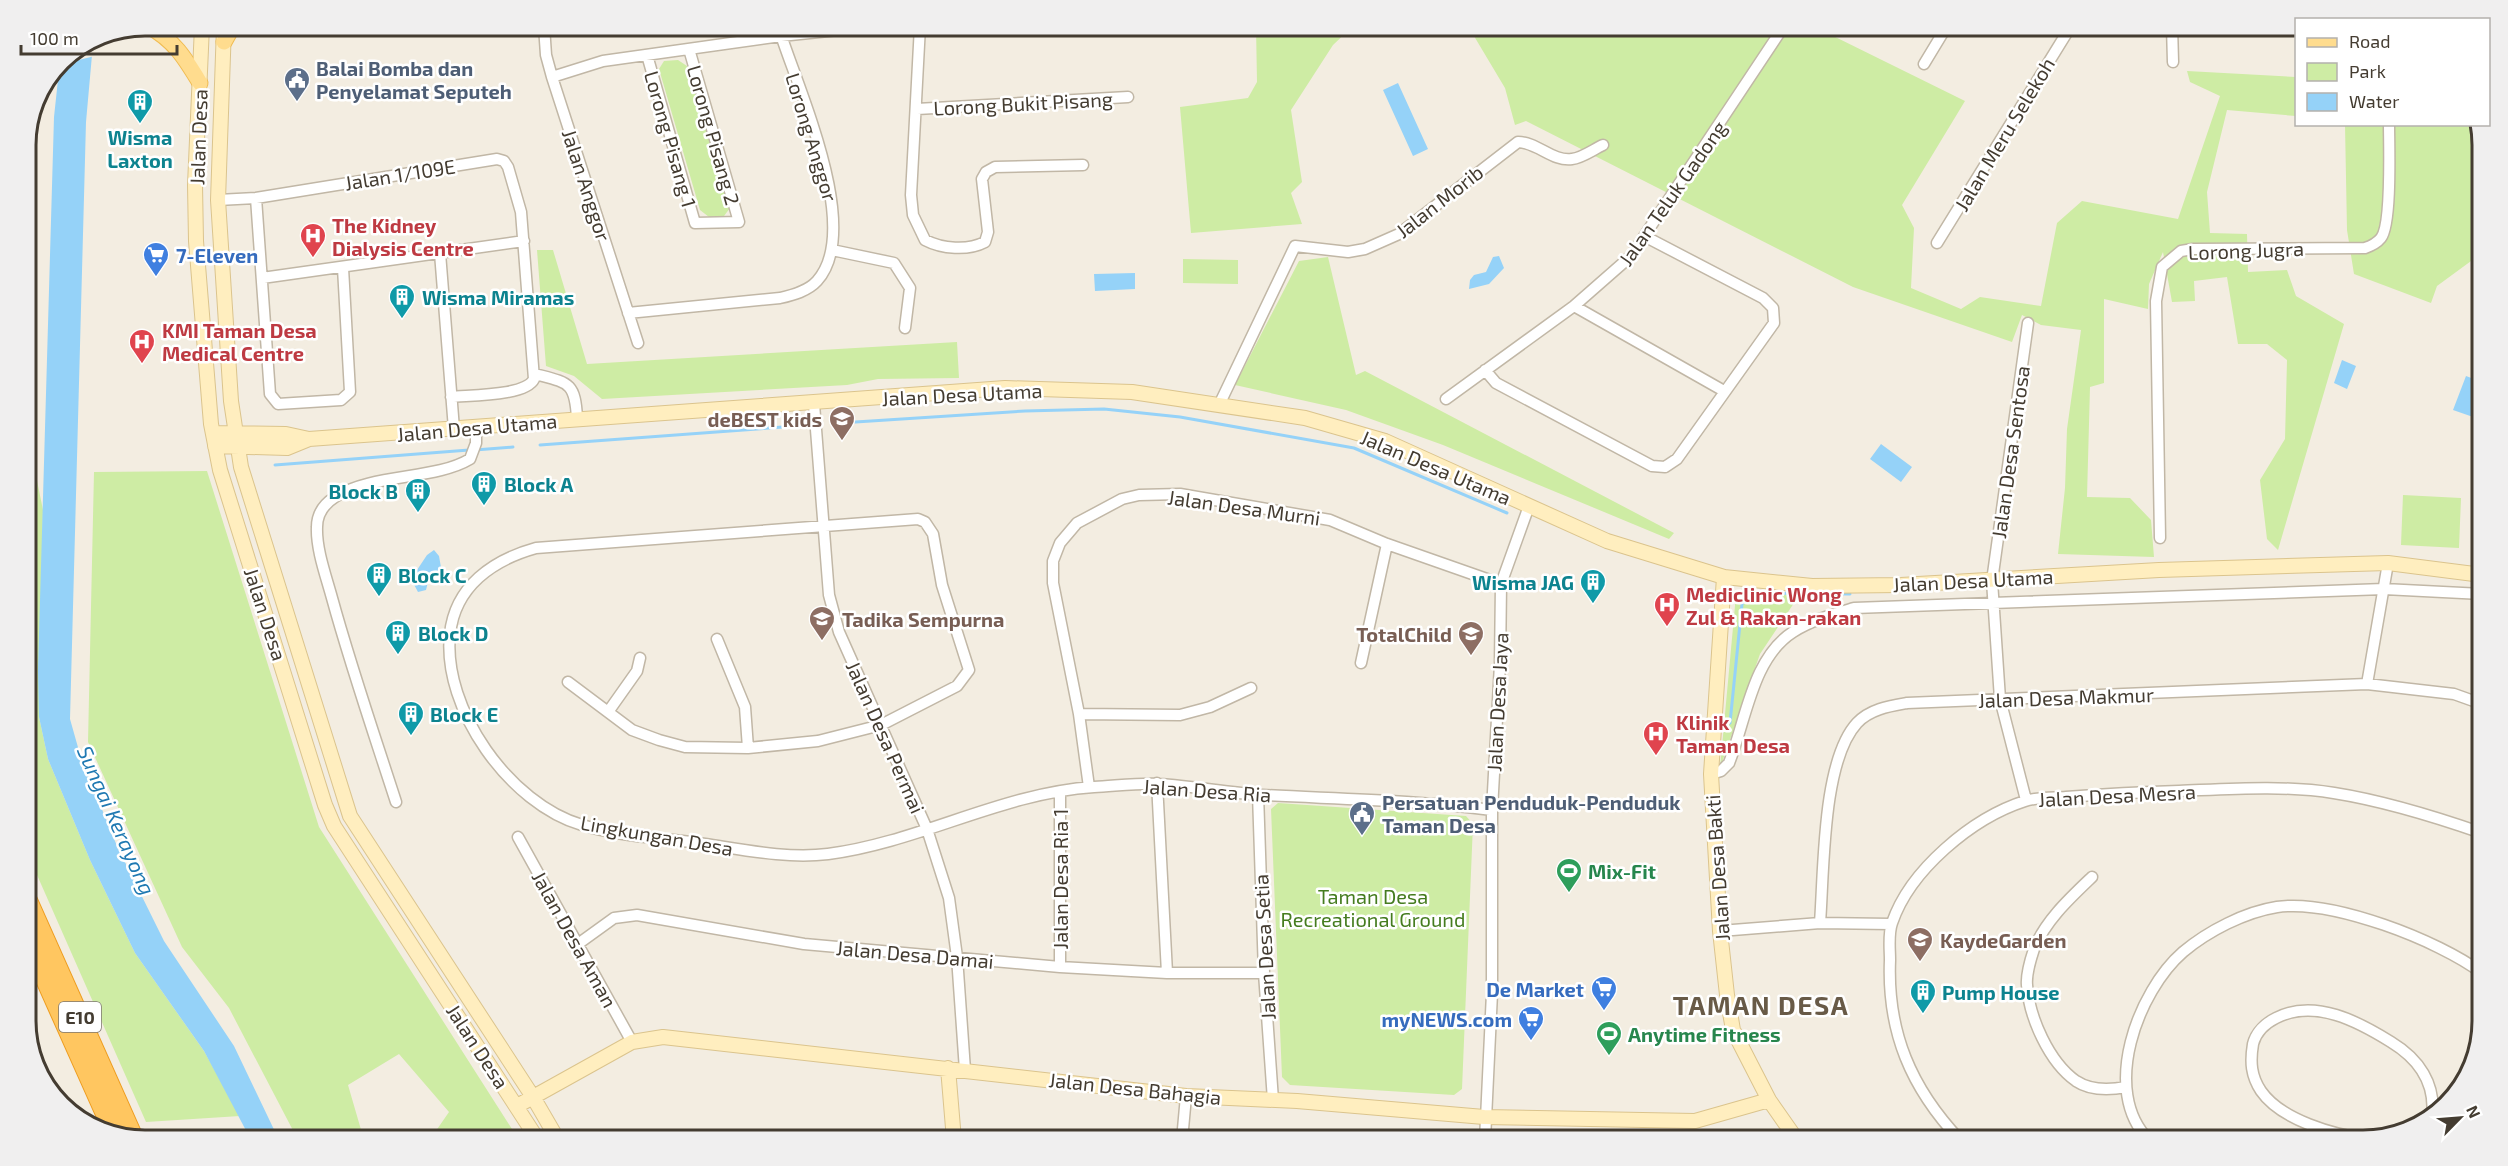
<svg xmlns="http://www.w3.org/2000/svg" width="2508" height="1166" font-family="'Exo 2',sans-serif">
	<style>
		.green { fill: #ceeca4 }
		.water { fill: #95d2f8 }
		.pier { fill: #f3ede1 }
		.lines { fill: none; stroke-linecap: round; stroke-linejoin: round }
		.stream { stroke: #95d2f8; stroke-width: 3 }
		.street-casing { stroke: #c1b7a6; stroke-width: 13 }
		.secondary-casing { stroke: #dbc48d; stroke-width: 16 }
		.primary-casing { stroke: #f0bc52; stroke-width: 17 }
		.highway-casing { stroke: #ee9d20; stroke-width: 20 }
		.street { stroke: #fff; stroke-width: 10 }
		.secondary { stroke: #ffeebf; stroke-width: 14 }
		.primary { stroke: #ffdc8e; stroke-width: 15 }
		.highway { stroke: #ffc660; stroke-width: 18 }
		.labels { text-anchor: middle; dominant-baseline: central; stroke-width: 5; stroke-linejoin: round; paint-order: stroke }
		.shield { fill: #fff; stroke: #7c766f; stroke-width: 1.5 }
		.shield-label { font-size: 18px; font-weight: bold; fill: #443c31 }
		.service-label { font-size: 20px; font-weight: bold; fill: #4e5e75; stroke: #fff; text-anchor: start }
		.street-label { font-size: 20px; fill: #443c31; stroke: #fff }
		.culture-label { font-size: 20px; font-weight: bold; fill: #0d838f; stroke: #fff; text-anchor: start }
		.health-label { font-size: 20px; font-weight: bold; fill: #be3a42; stroke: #fff; text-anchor: start }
		.shop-label { font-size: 20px; font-weight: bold; fill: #366cbe; stroke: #fff; text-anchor: end }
		.education-label { font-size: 20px; font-weight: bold; fill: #785e54; stroke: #fff; text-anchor: end }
		.leisure-label { font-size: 20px; font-weight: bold; fill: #27864d; stroke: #fff; text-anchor: start }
		.park-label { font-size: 20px; fill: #457c1f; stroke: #fff }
		.water-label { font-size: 21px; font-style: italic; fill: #1f79b2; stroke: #fff }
		.district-label { font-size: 26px; font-weight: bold; letter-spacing: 1.5px; fill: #685a47; stroke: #fff }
		.rim { fill: none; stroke: #443c31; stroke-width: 3 }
	</style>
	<rect width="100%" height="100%" fill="#f3ede1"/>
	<path class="green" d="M1256,26h97l-20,19 -42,65 11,72 -11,11 11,31 -111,9 -11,-126 68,-9 9,-16z
		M1468,26h345l152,75 -63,104 12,23 -3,60 50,21 19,-12 61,9 16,-83 25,-22 96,18 42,-123 -30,-14 -3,-11 109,6v39l-69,-6 -20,82 3,41 37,1 1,38 39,-2 9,26 48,28 -66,226 -11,-11 -7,-59 25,-41 2,-79 -20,-16h-29l-11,-67 -33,4 1,20 -23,1 -9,-50 -14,32 -1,25 -44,-10v84l-14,4 -3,110 43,1 21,22 3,37 -96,-3 7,-66 2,-59 14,-99 -40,-5 -19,-10 -10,27 -159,-55 -327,-166 -11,4 -10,-37z
		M678,60l9,6 43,142 -6,8 -15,1 -9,-7 -41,-141 5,-8z
		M2345,125h133l4,13v115l-45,33 -6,17 -77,-29 -7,-44z
		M537,250h16l34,114 370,-22 2,36 -81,1 -31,6 -245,14 -28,-23 -28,-10z
		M1328,257l28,118 9,-4 309,162 -5,6 -226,-94 -97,-35 -111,-25 64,-124z
		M1183,259l55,1v24l-55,-1z
		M35,471l8,39 -4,207 9,42 42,101 45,93 69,98 36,65 -94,6 -120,-272v-375z
		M207,471l112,356 200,313h-138l50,-2 18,-26 -50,-58 -51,31 16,55h-66l-69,-132 -47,-61 -94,-205 6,-270z
		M2403,495l58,3 -2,50 -58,-3z
		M1800,594l-40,60 -40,114 16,-173z
		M1278,803l188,13 7,8 -11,265 -8,6 -164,-10 -8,-8 -11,-268z"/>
	<path class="water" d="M92,55l-6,67 -16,597 11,39 36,88 47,95 70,105 45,94h-28l-47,-89 -69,-98 -45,-93 -42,-101 -9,-42 -1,-47 16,-553 6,-56z
		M1398,83l30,66 -15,7 -30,-66z
		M1499,256l5,12 -15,16 -20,5 1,-9 4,-5 12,-3 7,-15z
		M1135,273v16l-40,2 -1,-17z
		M2342,360l14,6 -9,23 -13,-6z
		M2466,376l16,6v20l-6,16 -23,-8z
		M1881,444l31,23 -11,15 -31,-23z
		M434,550l5,6 3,17 -12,1 -4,16 -8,2 -7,-13 16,-24z"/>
	<path class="pier" d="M94,38l1,18 -37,9 3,-5z"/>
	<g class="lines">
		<path class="stream" d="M840,423l185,-12 79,-2 76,8 174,31 153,65
			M540,445l257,-19
			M475,450l38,-3
			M275,465l194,-15
			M1730,723l12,-119 10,-11 98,1"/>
		<defs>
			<path id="street" d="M441,26v1
				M544,26l2,29 6,22 86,266
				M920,26l-9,169 2,20 12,25c17,9 43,11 60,2l3,-10 -6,-53 4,-7 9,-5 88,-2
				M2172,26l1,36
				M647,55l48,168 44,-1 -50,-173
				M1924,64l23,-38
				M552,77l51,-16 178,-25 95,-10
				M917,109l211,-12
				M256,198l14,196 8,10 63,-4 9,-8 -7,-124
				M218,200l38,-2 241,-39 7,2 4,6 13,45 13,167c-8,17 -64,16 -83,18
				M1937,243l134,-217
				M832,250l62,13 16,25 -5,40
				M440,253l14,176
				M262,278l262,-37
				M1574,306l150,85
				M628,313l152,-15c13,-3 28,-7 37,-17 47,-52 -21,-196 -39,-255
				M1485,370l11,13 156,83 13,1 12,-8 97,-136 -1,-15 -10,-10 -117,-61
				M535,374c34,9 40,8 42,44
				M1446,399l128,-93 57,-50 153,-230
				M1220,403l75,-157 53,6 17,-3 34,-15 119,-92c19,0 35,20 54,17 10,-1 22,-10 31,-14
				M814,404l15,191 10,37 88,197 22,69 8,59 8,113
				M2160,538l-4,-237 6,-34 19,-16 12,-2 172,-1c6,-2 12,-5 16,-10 11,-14 8,-93 8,-114
				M717,639l28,68 3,41
				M1361,663l26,-119
				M568,682l64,48 27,10 26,7 63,1 70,-7 63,-16 76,-39 12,-16 -27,-85 -9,-51 -8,-12 -7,-3 -382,29c-43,12 -81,38 -86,86 -8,75 60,170 132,191 39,12 83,13 123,19 40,6 83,15 123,10 92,-12 173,-61 266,-67 21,-1 44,-4 65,-3 35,2 69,9 104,11 76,4 153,5 229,15
				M2367,684l21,-121
				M608,712l29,-41 3,-13
				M1079,714l101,1 30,-8 41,-19
				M1711,774l10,-3 8,-8c17,-42 23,-105 64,-131 19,-12 41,-18 61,-24l530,-19 98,5
				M1157,783l10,190
				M1089,787l-10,-73 -26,-131v-22l7,-18 17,-20 45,-24 17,-4 41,-1 150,26 57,24 114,40
				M1258,794l6,179 9,127
				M2026,800l-26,-101 -8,-118 36,-258
				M396,802c-22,-68 -45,-135 -64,-204 -6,-22 -16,-49 -15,-71 0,-14 7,-23 18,-30 39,-24 100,-17 135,-38l6,-16v-15
				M518,837l114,205
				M2092,877c-22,21 -47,44 -58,72 -3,9 -8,26 -7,36 2,32 22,77 49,96 15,10 34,9 50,6
				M1820,923c4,-52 2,-162 37,-200 13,-14 33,-17 50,-20l460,-19 87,10 28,10
				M1720,931l100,-8 71,1
				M578,944l36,-26 23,-3 167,29 256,23 107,6h97
				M1060,967v-175
				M2367,1139c-33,-4 -86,-19 -106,-48 -10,-15 -11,-29 -8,-47 3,-12 13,-21 23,-26 39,-20 83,4 115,24 28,17 45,42 41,75
				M1182,1140l4,-44
				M1485,1140l7,-147v-183l8,-146 1,-80 28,-78
				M1960,1140c-49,-52 -73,-108 -70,-180 0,-11 -2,-26 2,-37 18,-53 80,-105 133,-122 12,-4 28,-3 41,-4 38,-3 75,-5 113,-6 51,-2 104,-6 155,2 51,8 99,23 148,40
				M2149,1140c-49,-49 -11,-149 34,-188 25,-21 62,-40 94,-45 55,-8 161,33 205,66"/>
			<path id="secondary" d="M202,26l-7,159 1,56 15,183 9,46 105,335 9,21 204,314
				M224,26l-6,174 13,201 10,66 109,349 183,281 25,43
				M213,433l73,1 23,5 696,-51 127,4 173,26 80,23 222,100 117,36 88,9 89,-1 258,-15 229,-7 94,12
				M215,446l72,2 22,-9
				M1724,577l-13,197 9,157 7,64 6,35 36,70 28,40
				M948,1068l6,72
				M517,1106l115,-64 31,-5 523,59 111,5 187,16 211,4 74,-21"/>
			<path id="primary" d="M148,26c26,14 37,32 52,57
				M224,42l9,-16"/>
			<path id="highway" d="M26,896l108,242
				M26,937l88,197"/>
		</defs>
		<use href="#street" class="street-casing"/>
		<use href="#secondary" class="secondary-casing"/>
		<use href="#primary" class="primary-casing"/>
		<use href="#highway" class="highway-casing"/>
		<use href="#street" class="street"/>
		<use href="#secondary" class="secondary"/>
		<use href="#primary" class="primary"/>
		<use href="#highway" class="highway"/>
	</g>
	<defs>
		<symbol id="civic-pin" viewBox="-11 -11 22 30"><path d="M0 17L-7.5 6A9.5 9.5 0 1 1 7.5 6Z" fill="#5c6f8a" stroke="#fff"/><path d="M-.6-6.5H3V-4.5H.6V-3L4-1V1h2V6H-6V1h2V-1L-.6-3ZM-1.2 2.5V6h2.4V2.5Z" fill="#fff"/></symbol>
		<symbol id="building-pin" viewBox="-11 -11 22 30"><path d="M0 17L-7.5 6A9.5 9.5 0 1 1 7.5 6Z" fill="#0f9aa8" stroke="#fff"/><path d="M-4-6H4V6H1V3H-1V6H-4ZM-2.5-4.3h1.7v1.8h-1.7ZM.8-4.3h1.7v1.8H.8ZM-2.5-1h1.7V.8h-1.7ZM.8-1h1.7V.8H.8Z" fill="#fff"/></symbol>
		<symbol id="hospital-pin" viewBox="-11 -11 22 30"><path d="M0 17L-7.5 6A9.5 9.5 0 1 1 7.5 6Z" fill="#e0444e" stroke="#fff"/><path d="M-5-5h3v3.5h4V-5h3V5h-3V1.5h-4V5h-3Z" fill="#fff"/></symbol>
		<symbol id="supermarket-pin" viewBox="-11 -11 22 30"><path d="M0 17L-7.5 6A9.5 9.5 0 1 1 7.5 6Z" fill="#3f7fe0" stroke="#fff"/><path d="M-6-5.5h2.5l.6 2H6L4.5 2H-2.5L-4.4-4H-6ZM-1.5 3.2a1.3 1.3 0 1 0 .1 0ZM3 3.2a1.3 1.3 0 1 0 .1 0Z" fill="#fff"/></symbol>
		<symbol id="school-pin" viewBox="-11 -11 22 30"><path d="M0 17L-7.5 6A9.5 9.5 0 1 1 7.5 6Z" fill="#8d6e63" stroke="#fff"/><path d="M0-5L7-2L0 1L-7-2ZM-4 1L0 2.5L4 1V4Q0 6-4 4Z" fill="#fff"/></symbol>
		<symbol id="stadium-pin" viewBox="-11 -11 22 30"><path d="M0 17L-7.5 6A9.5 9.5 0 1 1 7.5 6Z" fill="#2e9e5b" stroke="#fff"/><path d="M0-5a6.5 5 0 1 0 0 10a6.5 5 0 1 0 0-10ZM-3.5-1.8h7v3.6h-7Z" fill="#fff"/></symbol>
	</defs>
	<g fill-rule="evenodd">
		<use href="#civic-pin" x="282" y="65" width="30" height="40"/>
		<use href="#building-pin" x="125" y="87" width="30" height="40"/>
		<use href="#hospital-pin" x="298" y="221" width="30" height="40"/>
		<use href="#supermarket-pin" x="141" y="240" width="30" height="40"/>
		<use href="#building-pin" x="387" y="282" width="30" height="40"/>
		<use href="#hospital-pin" x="127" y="327" width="30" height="40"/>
		<use href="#school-pin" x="827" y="404" width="30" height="40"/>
		<use href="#building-pin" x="469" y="469" width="30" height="40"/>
		<use href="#building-pin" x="403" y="476" width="30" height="40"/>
		<use href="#building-pin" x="364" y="560" width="30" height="40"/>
		<use href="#building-pin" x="1578" y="567" width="30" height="40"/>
		<use href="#hospital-pin" x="1652" y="590" width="30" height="40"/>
		<use href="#school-pin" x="807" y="604" width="30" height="40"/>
		<use href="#building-pin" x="383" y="618" width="30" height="40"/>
		<use href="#school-pin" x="1456" y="619" width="30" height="40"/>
		<use href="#building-pin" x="396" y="699" width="30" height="40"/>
		<use href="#hospital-pin" x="1641" y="719" width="30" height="40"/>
		<use href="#civic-pin" x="1347" y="799" width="30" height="40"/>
		<use href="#stadium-pin" x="1554" y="856" width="30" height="40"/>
		<use href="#school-pin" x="1905" y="925" width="30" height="40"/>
		<use href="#supermarket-pin" x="1589" y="974" width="30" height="40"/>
		<use href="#building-pin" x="1908" y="977" width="30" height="40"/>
		<use href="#supermarket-pin" x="1516" y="1004" width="30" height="40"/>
		<use href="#stadium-pin" x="1594" y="1019" width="30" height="40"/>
	</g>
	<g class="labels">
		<rect class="shield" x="59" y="1002" width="42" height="30" rx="4.5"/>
		<g class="shield-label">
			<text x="80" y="1017">E10</text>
		</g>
		<g class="service-label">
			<text x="316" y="68">Balai Bomba dan<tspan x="316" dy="23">Penyelamat Seputeh</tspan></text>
			<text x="1382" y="802">Persatuan Penduduk-Penduduk<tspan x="1382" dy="23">Taman Desa</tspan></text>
		</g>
		<g class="street-label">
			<text transform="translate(1023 103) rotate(-3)">Lorong Bukit Pisang</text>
			<text transform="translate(2004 134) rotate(-59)">Jalan Meru Selekoh</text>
			<text transform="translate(714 135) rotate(74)">Lorong Pisang 2</text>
			<text transform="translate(198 137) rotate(-88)">Jalan Desa</text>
			<text transform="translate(812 137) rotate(73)">Lorong Anggor</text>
			<text transform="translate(671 139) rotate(74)">Lorong Pisang 1</text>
			<text transform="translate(400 174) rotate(-9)">Jalan 1/109E</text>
			<text transform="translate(587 185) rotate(72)">Jalan Anggor</text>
			<text transform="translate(1672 193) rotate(-55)">Jalan Teluk Gadong</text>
			<text transform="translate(1439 201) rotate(-38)">Jalan Morib</text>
			<text transform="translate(2246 250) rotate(-2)">Lorong Jugra</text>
			<text transform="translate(962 394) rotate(-3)">Jalan Desa Utama</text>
			<text transform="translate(477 427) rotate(-5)">Jalan Desa Utama</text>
			<text transform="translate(2010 452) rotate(-82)">Jalan Desa Sentosa</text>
			<text transform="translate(1436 467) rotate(23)">Jalan Desa Utama</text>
			<text transform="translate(1244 507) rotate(8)">Jalan Desa Murni</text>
			<text transform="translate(1973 580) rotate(-3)">Jalan Desa Utama</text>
			<text transform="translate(266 614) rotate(72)">Jalan Desa</text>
			<text transform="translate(2066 697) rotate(-2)">Jalan Desa Makmur</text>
			<text transform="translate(1497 702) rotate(-87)">Jalan Desa Jaya</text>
			<text transform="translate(886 737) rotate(66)">Jalan Desa Permai</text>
			<text transform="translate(1207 790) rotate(4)">Jalan Desa Ria</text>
			<text transform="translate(2117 795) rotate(-3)">Jalan Desa Mesra</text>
			<text transform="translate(657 835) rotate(10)">Lingkungan Desa</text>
			<text transform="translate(1717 868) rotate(-94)">Jalan Desa Bakti</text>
			<text transform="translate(1060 879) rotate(-90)">Jalan Desa Ria 1</text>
			<text transform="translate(575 939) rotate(61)">Jalan Desa Aman</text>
			<text transform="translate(1264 947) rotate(-93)">Jalan Desa Setia</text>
			<text transform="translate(915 954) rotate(5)">Jalan Desa Damai</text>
			<text transform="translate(478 1046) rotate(57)">Jalan Desa</text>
			<text transform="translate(1135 1088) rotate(6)">Jalan Desa Bahagia</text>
		</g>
		<g class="culture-label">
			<text x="140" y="137" text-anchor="middle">Wisma<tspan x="140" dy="23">Laxton</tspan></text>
			<text x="422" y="297">Wisma Miramas</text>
			<text x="504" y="484">Block A</text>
			<text x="398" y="491" text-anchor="end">Block B</text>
			<text x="398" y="575">Block C</text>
			<text x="1574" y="582" text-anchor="end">Wisma JAG</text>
			<text x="418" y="633">Block D</text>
			<text x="430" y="714">Block E</text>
			<text x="1942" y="992">Pump House</text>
		</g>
		<g class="health-label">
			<text x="332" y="225">The Kidney<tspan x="332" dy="23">Dialysis Centre</tspan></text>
			<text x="162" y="330">KMI Taman Desa<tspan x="162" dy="23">Medical Centre</tspan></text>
			<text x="1686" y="594">Mediclinic Wong<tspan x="1686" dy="23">Zul &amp; Rakan-rakan</tspan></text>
			<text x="1676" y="722">Klinik<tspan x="1676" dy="23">Taman Desa</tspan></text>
		</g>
		<g class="shop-label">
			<text x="176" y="255" text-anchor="start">7-Eleven</text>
			<text x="1584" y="989">De Market</text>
			<text x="1512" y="1019">myNEWS.com</text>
		</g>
		<g class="education-label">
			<text x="822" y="419">deBEST kids</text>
			<text x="842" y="619" text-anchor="start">Tadika Sempurna</text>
			<text x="1452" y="634">TotalChild</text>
			<text x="1940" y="940" text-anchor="start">KaydeGarden</text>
		</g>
		<g class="leisure-label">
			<text x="1588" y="871">Mix-Fit</text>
			<text x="1628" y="1034">Anytime Fitness</text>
		</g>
		<g class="park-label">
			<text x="1373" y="896">Taman Desa<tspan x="1373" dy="23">Recreational Ground</tspan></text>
		</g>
		<g class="water-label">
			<text transform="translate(117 820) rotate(66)">Sungai Kerayong</text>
		</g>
		<g class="district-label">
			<text x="1761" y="1004">TAMAN DESA</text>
		</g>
	</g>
	<path d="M0 0H2508V1166H0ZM145 36H2363A109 109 0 0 1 2472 145V1021A109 109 0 0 1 2363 1130H145A109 109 0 0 1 36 1021V145A109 109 0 0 1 145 36Z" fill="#f0efef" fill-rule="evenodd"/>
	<path class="rim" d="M145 36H2363A109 109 0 0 1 2472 145V1021A109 109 0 0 1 2363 1130H145A109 109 0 0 1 36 1021V145A109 109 0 0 1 145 36Z"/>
	<rect x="2295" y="18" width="195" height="108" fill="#ffffff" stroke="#b4b1ad" stroke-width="1.5"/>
	<rect x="2307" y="38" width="30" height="9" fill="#ffdc8e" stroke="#b4b1ad" stroke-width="1.5"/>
	<text x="2349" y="48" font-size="18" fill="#443c31">Road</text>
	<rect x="2307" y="63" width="30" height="18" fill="#ceeca4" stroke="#b4b1ad" stroke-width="1.5"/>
	<text x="2349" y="78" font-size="18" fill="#443c31">Park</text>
	<rect x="2307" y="93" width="30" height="18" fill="#95d2f8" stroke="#b4b1ad" stroke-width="1.5"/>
	<text x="2349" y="108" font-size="18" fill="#443c31">Water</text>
	<g transform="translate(2460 1118) rotate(65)" stroke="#ffffff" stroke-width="4.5" paint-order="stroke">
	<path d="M0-4.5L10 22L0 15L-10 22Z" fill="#443c31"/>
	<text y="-9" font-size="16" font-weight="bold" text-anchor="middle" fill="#443c31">N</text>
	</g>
	<path d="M21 45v9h156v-9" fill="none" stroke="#443c31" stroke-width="3"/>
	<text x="30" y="45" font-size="18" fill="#443c31" stroke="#ffffff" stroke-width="4.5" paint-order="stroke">100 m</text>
</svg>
